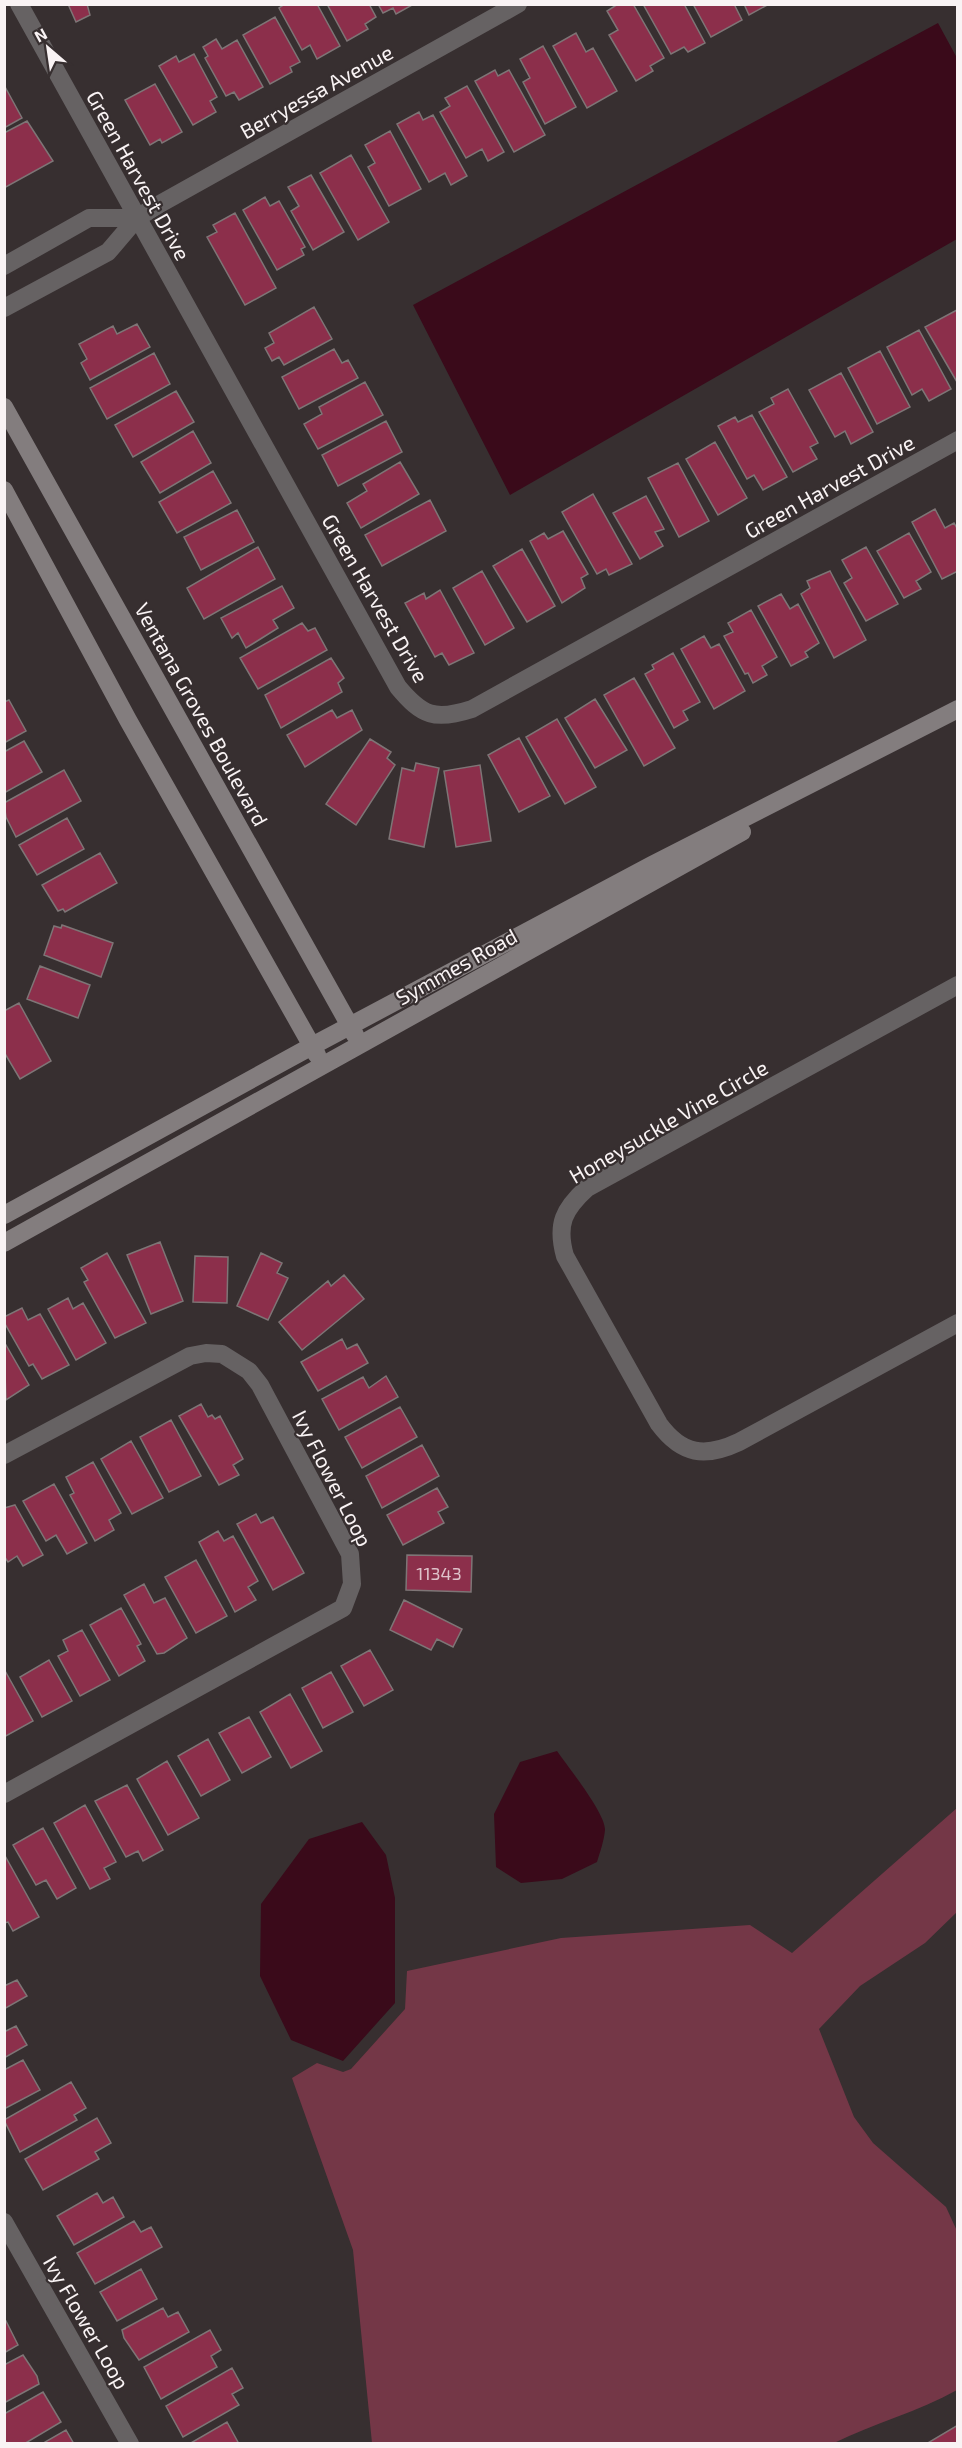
<svg xmlns="http://www.w3.org/2000/svg" width="962" height="2448" font-family="'Exo 2',sans-serif">
	<style>
		.green { fill: #743747 }
		.water { fill: #3a0a1a }
		.building { fill: #8c2f4b; stroke: #7e7576; stroke-width: 1.5 }
		.lines { fill: none; stroke-linecap: round; stroke-linejoin: round }
		.street { stroke: #666263; stroke-width: 18 }
		.secondary { stroke: #837d7e; stroke-width: 18 }
		.labels { text-anchor: middle; dominant-baseline: central; stroke-width: 4.5; stroke-linejoin: round; paint-order: stroke }
		.number-label { font-size: 18px; fill: #dec2ca }
		.street-label { font-size: 21px; fill: #f9f3f4; stroke: #372f30 }
	</style>
	<rect width="100%" height="100%" fill="#372f30"/>
	<path class="green" d="M957,1808v104l-32,31 -65,43 -41,43 35,88 19,26 73,64 11,24v159c-39,22 -83,33 -123,53h-462l-19,-193 -61,-172 25,-15 26,9 8,-3 54,-60 2,-38 154,-33 189,-13 42,28z"/>
	<path class="water" d="M938,23l19,35v181l-447,256 -97,-190z
		M557,1751c11,16 49,63 48,79 -1,11 -5,22 -8,32l-35,17 -41,4 -25,-16 -2,-53 26,-52z
		M362,1822l24,33 9,43v105l-52,58 -52,-21 -31,-64 1,-72 48,-65z"/>
	<path class="building" d="M68,4h19l3,11 -14,7z
		M285,4h32l23,42 -23,13 -7,-14 -8,5 -23,-42z
		M327,4h42l7,13 -11,7 3,5 -21,12z
		M378,4h36l-18,10 -3,-6 -10,5z
		M618,4h15l31,54 -14,8 3,5 -17,10 -27,-46 9,-5 -11,-19z
		M643,4h41l21,39 -17,9 -4,-5 -13,7z
		M693,4h41l8,16 -31,17z
		M744,4h25l-20,11z
		M275,17l25,45 -10,5 2,5 -22,12 -27,-49z
		M576,33l10,19 7,-4 24,43 -30,17 -34,-62z
		M216,39l6,10 15,-9 26,47 -24,13 -5,-8 -8,4 -21,-38 3,-2 -5,-9z
		M543,46l33,61 -31,17 -22,-42 7,-4 -10,-19z
		M194,54l23,43 -7,4 6,11 -23,13 -34,-59 17,-10 3,6z
		M495,70l3,6 11,-6 36,65 -31,17 -39,-71z
		M155,84l27,48 -20,11 -2,-4 -10,6 -25,-45z
		M4,85l18,33 -18,10z
		M467,86l37,66 -16,9 -6,-12 -16,9 -26,-46 10,-6 -5,-8z
		M419,112l4,8 10,-5 34,61 -16,9 -6,-12 -16,9 -32,-58z
		M27,121l26,40 -49,27v-55z
		M390,131l31,58 -32,17 -21,-39 7,-4 -10,-18z
		M351,155l38,67 -31,18 -38,-67z
		M311,175l33,57 -31,18 -22,-39 8,-5 -11,-19z
		M265,197l5,9 9,-5 26,46 -4,2 3,6 -27,15 -34,-60z
		M235,213l41,75 -31,17 -38,-68 10,-5 -4,-7z
		M314,307l18,32 -48,26 -5,-8 -7,4 -7,-13 9,-5 -5,-10z
		M957,310l1,1 -1,71 -32,-55z
		M137,324l13,23 -60,33 -9,-17 6,-4 -8,-15 34,-18 4,8z
		M919,330l32,59 -22,12 -7,-12 -10,6 -25,-48z
		M334,349l8,14 6,-3 10,18 -59,31 -17,-32z
		M880,351l30,56 -33,17 -29,-56z
		M154,353l16,31 -63,35 -17,-31z
		M841,373l32,59 -22,12 -6,-13 -10,6 -26,-47z
		M365,382l18,33 -65,34 -14,-25 18,-10 -3,-7z
		M788,389l30,54 -8,4 7,12 -24,13 -34,-60 15,-8 -3,-6z
		M176,391l18,31 -61,35 -18,-32z
		M752,415l35,62 -24,13 -9,-15 -7,4 -29,-53 17,-9 3,5z
		M386,421l16,31 -64,34 -16,-31z
		M193,431l18,32 -51,30 -19,-31z
		M715,442l32,56 -29,17 -32,-56z
		M400,462l19,32 -58,34 -14,-25 20,-12 -4,-7z
		M678,463l31,58 -30,16 -31,-59z
		M213,471l18,32 -54,30 -18,-31z
		M593,494l39,70 -23,11 -3,-6 -9,5 -35,-62z
		M646,496l18,33 -9,3 8,14 -23,13 -27,-46z
		M430,500l16,31 -64,35 -17,-31z
		M935,509l10,19 9,-5 4,7v41l-16,8 -30,-57z
		M237,510l17,32 -53,28 -17,-33z
		M563,531l25,43 -7,4 4,10 -23,15 -32,-62 14,-8 4,6z
		M909,533l22,39 -15,9 5,8 -17,9 -27,-47z
		M258,547l17,32 -71,40 -17,-31z
		M866,547l32,57 -32,17 -22,-38 8,-5 -10,-18z
		M522,549l33,57 -28,16 -34,-56z
		M482,571l32,57 -29,17 -32,-57z
		M830,571l36,69 -32,18 -33,-64 9,-6 -3,-7z
		M282,586l12,22 -21,12 5,8 -32,20 -8,-15 -6,5 -11,-20z
		M440,590l34,63 -25,12 -7,-12 -7,4 -30,-54 19,-10 2,6z
		M781,594l9,15 8,-5 21,39 -14,9 3,5 -17,9 -33,-60z
		M751,610l26,47 -15,9 5,9 -14,8 -5,-10 -3,1 -21,-38 9,-4 -5,-9z
		M302,623l6,8 7,-3 12,22 -69,39 -18,-31z
		M704,636l7,12 8,-4 26,47 -31,18 -33,-60z
		M673,653l27,49 -17,9 5,9 -14,8 -29,-54 9,-5 -2,-4z
		M331,658l13,20 -6,5 4,9 -61,36 -16,-33z
		M634,678l41,70 -31,18 -40,-71z
		M595,699l32,51 -32,18 -30,-50z
		M9,700l17,31 -22,12v-41z
		M332,710l5,8 15,-8 10,20 -57,37 -18,-32z
		M557,719l39,68 -31,17 -39,-67z
		M519,738l31,58 -31,16 -31,-57z
		M370,739l21,13 -4,6 8,7 -39,60 -30,-21z
		M24,741l18,31 -38,21v-41z
		M416,763l23,5 -15,79 -35,-8 13,-71 12,3z
		M480,765l11,76 -35,6 -12,-76z
		M64,770l17,31 -65,36 -10,-20 -2,-14z
		M67,818l17,31 -47,26 -18,-30z
		M100,853l17,30 -52,29 -2,-3 -5,2 -16,-26z
		M62,925l51,18 -12,34 -57,-22 10,-29 7,2z
		M40,966l50,19 -12,33 -51,-19z
		M19,1003l32,58 -31,18 -16,-27v-41z
		M160,1242l23,59 -32,13 -24,-59z
		M107,1253l39,70 -31,15 -31,-56 4,-2 -7,-12z
		M261,1253l21,10 -5,10 11,5 -20,42 -31,-14z
		M195,1256l33,1 -1,46 -34,-1z
		M344,1275l20,24 -62,51 -23,-28 49,-41 3,5z
		M68,1298l5,11 10,-6 23,40 -30,17 -28,-51z
		M22,1308l6,12 12,-6 29,51 -27,14 -9,-15 -4,2 -25,-44v-5z
		M342,1339l5,10 10,-5 11,19 -50,28 -17,-29z
		M6,1345l23,40 -23,15 -2,-54z
		M386,1376l12,21 -59,33 -17,-31 41,-22 6,11z
		M201,1404l7,13 4,-2 3,4 5,-3 23,43 -10,6 6,10 -20,10 -40,-69z
		M400,1407l17,30 -55,31 -17,-31z
		M171,1420l30,56 -32,16 -29,-55z
		M131,1441l32,57 -31,16 -31,-55z
		M422,1445l17,31 -57,32 -16,-32z
		M93,1462l28,51 -12,7 5,10 -19,11 -25,-46 4,-2 -8,-16z
		M54,1484l33,59 -20,11 -11,-19 -10,6 -23,-40z
		M437,1488l11,19 -10,5 6,11 -41,22 -16,-30z
		M15,1505l28,50 -20,11 -6,-10 -9,6 -4,-6v-48z
		M256,1514l5,9 12,-6 31,56 -31,17 -36,-66z
		M218,1531l6,10 9,-5 25,45 -10,6 8,13 -21,12 -36,-70z
		M407,1555l65,1 -1,36 -65,-2z
		M196,1560l31,56 -31,17 -31,-56z
		M144,1584l10,19 11,-5 22,40 -23,15 -7,1 -33,-59z
		M404,1600l58,29 -9,18 -16,-8 -6,11 -41,-20z
		M121,1608l20,36 -4,2 8,15 -26,15 -29,-51z
		M82,1630l28,50 -30,16 -22,-40 10,-5 -5,-11z
		M370,1650l23,40 -29,16 -23,-40z
		M49,1660l23,41 -30,16 -22,-40z
		M4,1669l29,52 -29,16z
		M331,1672l22,40 -30,16 -21,-40z
		M290,1694l32,57 -31,17 -31,-56z
		M249,1717l22,40 -29,16 -23,-40z
		M208,1739l22,41 -29,16 -23,-40z
		M167,1761l32,57 -31,17 -31,-56z
		M127,1785l36,65 -20,11 -5,-10 -12,6 -31,-56z
		M85,1805l31,57 -12,6 6,11 -20,10 -36,-66z
		M43,1828l33,60 -19,11 -11,-19 -10,5 -23,-40z
		M4,1854l35,63 -26,14 -5,-9 -4,1z
		M17,1980l10,16 -23,13v-23z
		M16,2026l11,19 -23,13v-30l2,3z
		M23,2060l17,30 -36,19v-39z
		M71,2082l15,26 -12,7 3,5 -57,32 -16,-32z
		M97,2118l14,25 -16,9 4,7 -56,31 -18,-31z
		M97,2193l6,10 10,-6 11,20 -50,28 -17,-29z
		M134,2221l7,11 10,-5 11,20 -67,37 -18,-31z
		M141,2269l16,30 -40,22 -17,-29z
		M163,2308l5,9 10,-5 11,20 -50,28 -15,-22 -2,-8z
		M6,2321l12,24 -14,8v-31z
		M210,2330l11,20 -10,6 6,11 -56,32 -17,-32z
		M23,2355l14,21 2,8 -35,19v-38z
		M232,2368l11,20 -11,6 7,11 -56,32 -17,-31z
		M43,2392l18,30 -37,22h-20v-30z
		M227,2422l12,22h-50z
		M958,2425v19h-32z
		M66,2430l8,14h-28l-1,-2z"/>
	<g class="lines">
		<path class="street" d="M19,4l379,683c24,29 37,34 74,22l486,-269
			M4,266l85,-48h48
			M4,308l104,-56 29,-34 21,-13 360,-201
			M958,985l-371,203c-23,21 -31,36 -22,68l94,168c23,31 46,34 80,18l219,-119
			M4,1455l186,-99 16,-3 16,1 27,17 11,14 90,169 2,30 -9,24 -339,186
			M4,2222l126,222"/>
		<path class="secondary" d="M4,407l351,628
			M4,490l124,230 189,335
			M4,1215l308,-169 340,-181 306,-156
			M4,1243l738,-411"/>
	</g>
	<g class="labels">
		<g class="number-label">
			<text x="439" y="1573">11343</text>
		</g>
		<g class="street-label">
			<text transform="translate(316 91) rotate(-29)">Berryessa Avenue</text>
			<text transform="translate(139 175) rotate(61)">Green Harvest Drive</text>
			<text transform="translate(829 486) rotate(-29)">Green Harvest Drive</text>
			<text transform="translate(376 598) rotate(60)">Green Harvest Drive</text>
			<text transform="translate(202 714) rotate(61)">Ventana Groves Boulevard</text>
			<text transform="translate(456 966) rotate(-29)">Symmes Road</text>
			<text transform="translate(668 1121) rotate(-30)">Honeysuckle Vine Circle</text>
			<text transform="translate(333 1478) rotate(63)">Ivy Flower Loop</text>
			<text transform="translate(87 2322) rotate(60)">Ivy Flower Loop</text>
		</g>
	</g>
	<rect width="962" height="2448" fill="none" stroke="#f9f3f4" stroke-width="12"/>
	<g transform="translate(48 48) rotate(331)" stroke="#372f30" stroke-width="4.5" paint-order="stroke">
	<path d="M0-4.5L10 22L0 15L-10 22Z" fill="#f9f3f4"/>
	<text y="-9" font-size="16" font-weight="bold" text-anchor="middle" fill="#f9f3f4">N</text>
	</g>
</svg>
